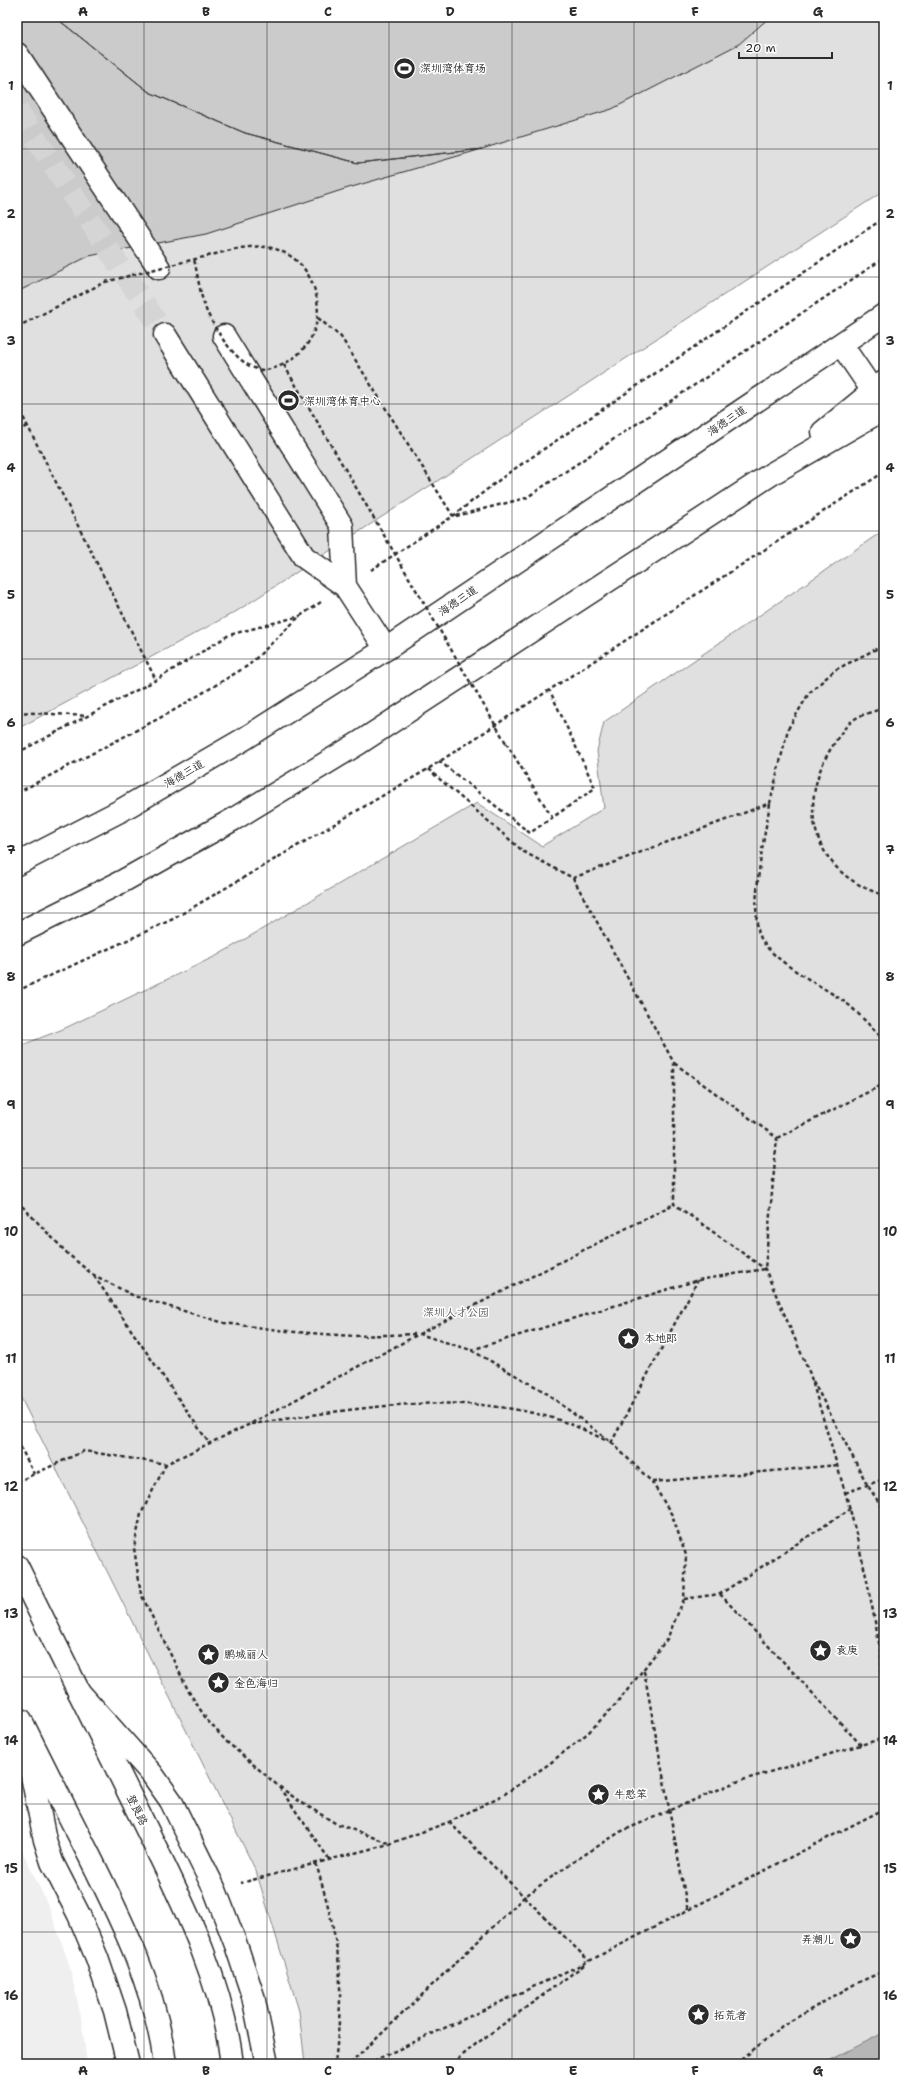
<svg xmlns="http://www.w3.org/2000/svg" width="901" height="2081" font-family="'Shantell Sans','LXGW WenKai TC',sans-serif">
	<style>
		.built { fill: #efefef }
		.green { fill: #e0e0e0; stroke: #868686 }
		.water { fill: #b6b6b6; stroke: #7e7e7e }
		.building { fill: #cbcbcb; stroke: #2b2b2b }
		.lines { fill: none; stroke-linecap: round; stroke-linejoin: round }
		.minor-tunnel { stroke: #d5d5d5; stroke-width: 22; stroke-dasharray: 22 11; stroke-linecap: butt }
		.minor-casing { stroke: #2b2b2b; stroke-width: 25 }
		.major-casing { stroke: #2b2b2b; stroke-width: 25 }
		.path { stroke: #2b2b2b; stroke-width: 2.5; stroke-dasharray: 4 3; stroke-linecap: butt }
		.minor { stroke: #fff; stroke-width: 22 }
		.major { stroke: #fff; stroke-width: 22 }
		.path-bridge { stroke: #2b2b2b; stroke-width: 2.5; stroke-dasharray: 4 3; stroke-linecap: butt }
		.grid { fill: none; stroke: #2b2b2b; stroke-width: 1; stroke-opacity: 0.55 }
		.labels { text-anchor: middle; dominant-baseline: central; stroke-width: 3; stroke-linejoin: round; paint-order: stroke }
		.poi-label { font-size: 11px; fill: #2b2b2b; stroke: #fff; text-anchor: start }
		.street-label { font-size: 11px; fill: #2b2b2b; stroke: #fff }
		.park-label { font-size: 11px; fill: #585858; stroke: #fff }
		.neatline { fill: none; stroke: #2b2b2b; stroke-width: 1.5 }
		.grid-label { font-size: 13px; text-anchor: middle; font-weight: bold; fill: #2b2b2b }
	</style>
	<rect width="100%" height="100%" fill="#fff"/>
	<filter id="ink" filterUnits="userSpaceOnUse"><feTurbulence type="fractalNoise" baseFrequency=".025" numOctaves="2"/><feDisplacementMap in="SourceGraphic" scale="8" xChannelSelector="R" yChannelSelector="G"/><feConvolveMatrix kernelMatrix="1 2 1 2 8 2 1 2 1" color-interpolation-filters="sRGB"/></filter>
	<g filter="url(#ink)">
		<path class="built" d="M17,1840l32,67 20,57 12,53 6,47h-70z"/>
		<path class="green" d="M17,17h867v174l-647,420 -220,118z
			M884,530v1534h-579l-6,-53 -43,-140 -239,-481v-343l46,-18 155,-74 259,-152 65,43 62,-38 -7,-57 7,-29z"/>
		<path class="water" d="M881,2034l3,4v26h-61z"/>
		<path class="building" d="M17,17h38l94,75 96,41 113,30 124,-14 -137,40 -139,45 -117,22 -72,36z
			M55,17h715l-31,27 -127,65 -130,40 -124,14 -113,-30 -96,-41z"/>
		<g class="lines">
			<path class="minor-tunnel" d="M17,110l148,225"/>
			<defs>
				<path id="minor" d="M17,54l142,214
					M165,335l139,222 41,29 41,63
					M224,336l118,190 3,60
					M17,1566l62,126 73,82 19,27 44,89 21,55 17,51 14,68
					M23,1731l22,109 7,22 27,53 18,43 18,53 13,53"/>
				<path id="major" d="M841,344l32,47
					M823,432l61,-50
					M17,864l103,-53 124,-72 142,-90 498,-334
					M17,934l106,-53 111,-62 125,-76 414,-270 111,-64
					M79,1692c25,50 49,100 74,150 35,71 70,143 79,222
					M21,1720c22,45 45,90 68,135 33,66 67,134 76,209"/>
			</defs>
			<use href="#minor" class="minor-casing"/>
			<use href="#major" class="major-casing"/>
			<path class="path" d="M318,318l23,19 112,179
				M17,327l88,-45
				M17,405l139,275
				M17,431l10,-5
				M456,516l70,-18 358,-240
				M371,570l82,-54 54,-42 377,-256
				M884,708c-8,3 -18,5 -26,9 -13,7 -20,21 -28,33 -35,59 -15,125 54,145
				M17,712l71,4
				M506,743l46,74
				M17,753l139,-73 73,-45 71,-19
				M439,761l91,72 65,-45 -45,-97
				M428,769l96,83 49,26 101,185v141l91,65 45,105 40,135 17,71 14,73 3,157
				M17,793l154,-81 78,-47 51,-49 21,-14
				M770,804c-5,29 -21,106 -10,132 10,26 68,52 90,70 12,11 23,23 34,34
				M573,878l197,-75 18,-74 21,-36 26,-23 49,-25
				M17,991l156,-72 255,-150 456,-297
				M777,1138l107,-54
				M17,1201l51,53 24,20 42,22 90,27 71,9 59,4 65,-2 52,16 74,42 67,51 40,39 20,33 14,40 -2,44 -17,40 -49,63 -30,31 -39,31 -46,31 -54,27 -60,22 -148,39
				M94,1276l115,167
				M471,1350l227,-70 67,-11 12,-131 -103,-75
				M813,1381l55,105 16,24
				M251,1424c98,-14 196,-34 294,-8 21,5 42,15 62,25
				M17,1440l17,34
				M611,1443l87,-163
				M166,1464l-25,50 -7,34 7,46 48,98 18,28 20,22 49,42 23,17 36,22 53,20
				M17,1482l67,-31 82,13 82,-39 171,-91 255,-130
				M652,1482l186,-17
				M845,1493l39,-14
				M720,1594l141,151
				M684,1599l36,-5 130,-85
				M644,1671l44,241
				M279,1787l50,72
				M449,1822l140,139
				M316,1863c8,29 17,58 21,87 6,38 2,77 -2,114
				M350,2064l174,-167 43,-31 53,-34 116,-50 148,-44
				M367,2064l222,-103 295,-152
				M452,2064l24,-20 108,-79
				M736,2064l46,-38 73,-42 29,-13"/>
			<use href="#minor" class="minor"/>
			<use href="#major" class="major"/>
			<path class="path-bridge" d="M105,282c35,-9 69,-18 103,-26 19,-5 38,-11 57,-9 15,1 32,11 40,23 20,29 17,68 -13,89 -7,5 -17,10 -27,11 -25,1 -49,-39 -58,-58 -7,-16 -9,-36 -13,-53
				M284,365l222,378"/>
		</g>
	</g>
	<path class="grid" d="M144,17v2047M267,17v2047M389,17v2047M512,17v2047M634,17v2047M757,17v2047M17,149h867M17,277h867M17,404h867M17,531h867M17,659h867M17,786h867M17,913h867M17,1040h867M17,1168h867M17,1295h867M17,1422h867M17,1550h867M17,1677h867M17,1804h867M17,1932h867"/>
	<defs>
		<symbol id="stadium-disc" viewBox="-11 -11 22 22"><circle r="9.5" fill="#2b2b2b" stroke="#fff"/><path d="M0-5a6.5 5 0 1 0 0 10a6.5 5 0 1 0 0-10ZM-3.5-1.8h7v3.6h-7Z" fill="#fff"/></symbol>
		<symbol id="sight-disc" viewBox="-11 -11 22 22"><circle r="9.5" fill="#2b2b2b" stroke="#fff"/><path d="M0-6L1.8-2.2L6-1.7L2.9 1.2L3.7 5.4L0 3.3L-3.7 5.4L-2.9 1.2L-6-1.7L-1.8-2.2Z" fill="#fff"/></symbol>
	</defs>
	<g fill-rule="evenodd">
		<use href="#stadium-disc" x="392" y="56" width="25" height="25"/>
		<use href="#stadium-disc" x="276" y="388" width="25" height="25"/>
		<use href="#sight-disc" x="616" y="1326" width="25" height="25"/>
		<use href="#sight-disc" x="808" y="1638" width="25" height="25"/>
		<use href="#sight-disc" x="196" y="1642" width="25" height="25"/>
		<use href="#sight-disc" x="206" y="1670" width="25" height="25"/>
		<use href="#sight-disc" x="586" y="1782" width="25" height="25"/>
		<use href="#sight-disc" x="838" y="1926" width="25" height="25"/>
		<use href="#sight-disc" x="686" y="2002" width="25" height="25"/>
	</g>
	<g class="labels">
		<g class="poi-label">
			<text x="420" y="68">深圳湾体育场</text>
			<text x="304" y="401">深圳湾体育中心</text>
			<text x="644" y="1338">本地郎</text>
			<text x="836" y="1650">袁庚</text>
			<text x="224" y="1654">鹏城丽人</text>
			<text x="234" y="1683">金色海归</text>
			<text x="614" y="1794">牛憨笨</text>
			<text x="834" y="1939" text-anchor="end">弄潮儿</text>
			<text x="714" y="2015">拓荒者</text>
		</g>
		<g class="street-label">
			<text transform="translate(727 421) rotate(-34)">海德三道</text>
			<text transform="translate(458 601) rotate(-34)">海德三道</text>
			<text transform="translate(184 774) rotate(-30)">海德三道</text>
			<text transform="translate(137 1810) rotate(64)">登良路</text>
		</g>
		<g class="park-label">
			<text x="456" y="1312">深圳人才公园</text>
		</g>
	</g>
	<rect width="901" height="2081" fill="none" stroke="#fff" stroke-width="44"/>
	<path d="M739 52v6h93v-6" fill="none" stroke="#2b2b2b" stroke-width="2"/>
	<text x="745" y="52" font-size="12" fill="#2b2b2b" stroke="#ffffff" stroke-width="3" paint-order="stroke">20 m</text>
	<rect x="22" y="22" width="857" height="2037" class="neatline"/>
	<g class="grid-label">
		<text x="83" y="16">A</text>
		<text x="206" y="16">B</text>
		<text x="328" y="16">C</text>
		<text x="450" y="16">D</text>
		<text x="573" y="16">E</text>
		<text x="695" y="16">F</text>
		<text x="818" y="16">G</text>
		<text x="11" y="90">1</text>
		<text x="890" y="90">1</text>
		<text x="11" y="218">2</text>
		<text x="890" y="218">2</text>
		<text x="11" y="345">3</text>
		<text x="890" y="345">3</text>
		<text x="11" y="472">4</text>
		<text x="890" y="472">4</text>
		<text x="11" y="599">5</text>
		<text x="890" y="599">5</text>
		<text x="11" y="727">6</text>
		<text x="890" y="727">6</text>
		<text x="11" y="854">7</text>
		<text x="890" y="854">7</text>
		<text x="11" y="981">8</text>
		<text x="890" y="981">8</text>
		<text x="11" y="1109">9</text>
		<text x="890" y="1109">9</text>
		<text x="11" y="1236">10</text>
		<text x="890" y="1236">10</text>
		<text x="11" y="1363">11</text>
		<text x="890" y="1363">11</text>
		<text x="11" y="1491">12</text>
		<text x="890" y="1491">12</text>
		<text x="11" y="1618">13</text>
		<text x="890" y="1618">13</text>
		<text x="11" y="1745">14</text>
		<text x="890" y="1745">14</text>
		<text x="11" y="1873">15</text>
		<text x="890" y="1873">15</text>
		<text x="11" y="2000">16</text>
		<text x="890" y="2000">16</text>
		<text x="83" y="2075">A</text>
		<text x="206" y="2075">B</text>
		<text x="328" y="2075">C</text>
		<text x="450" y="2075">D</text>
		<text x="573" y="2075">E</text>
		<text x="695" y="2075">F</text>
		<text x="818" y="2075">G</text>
	</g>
</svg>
